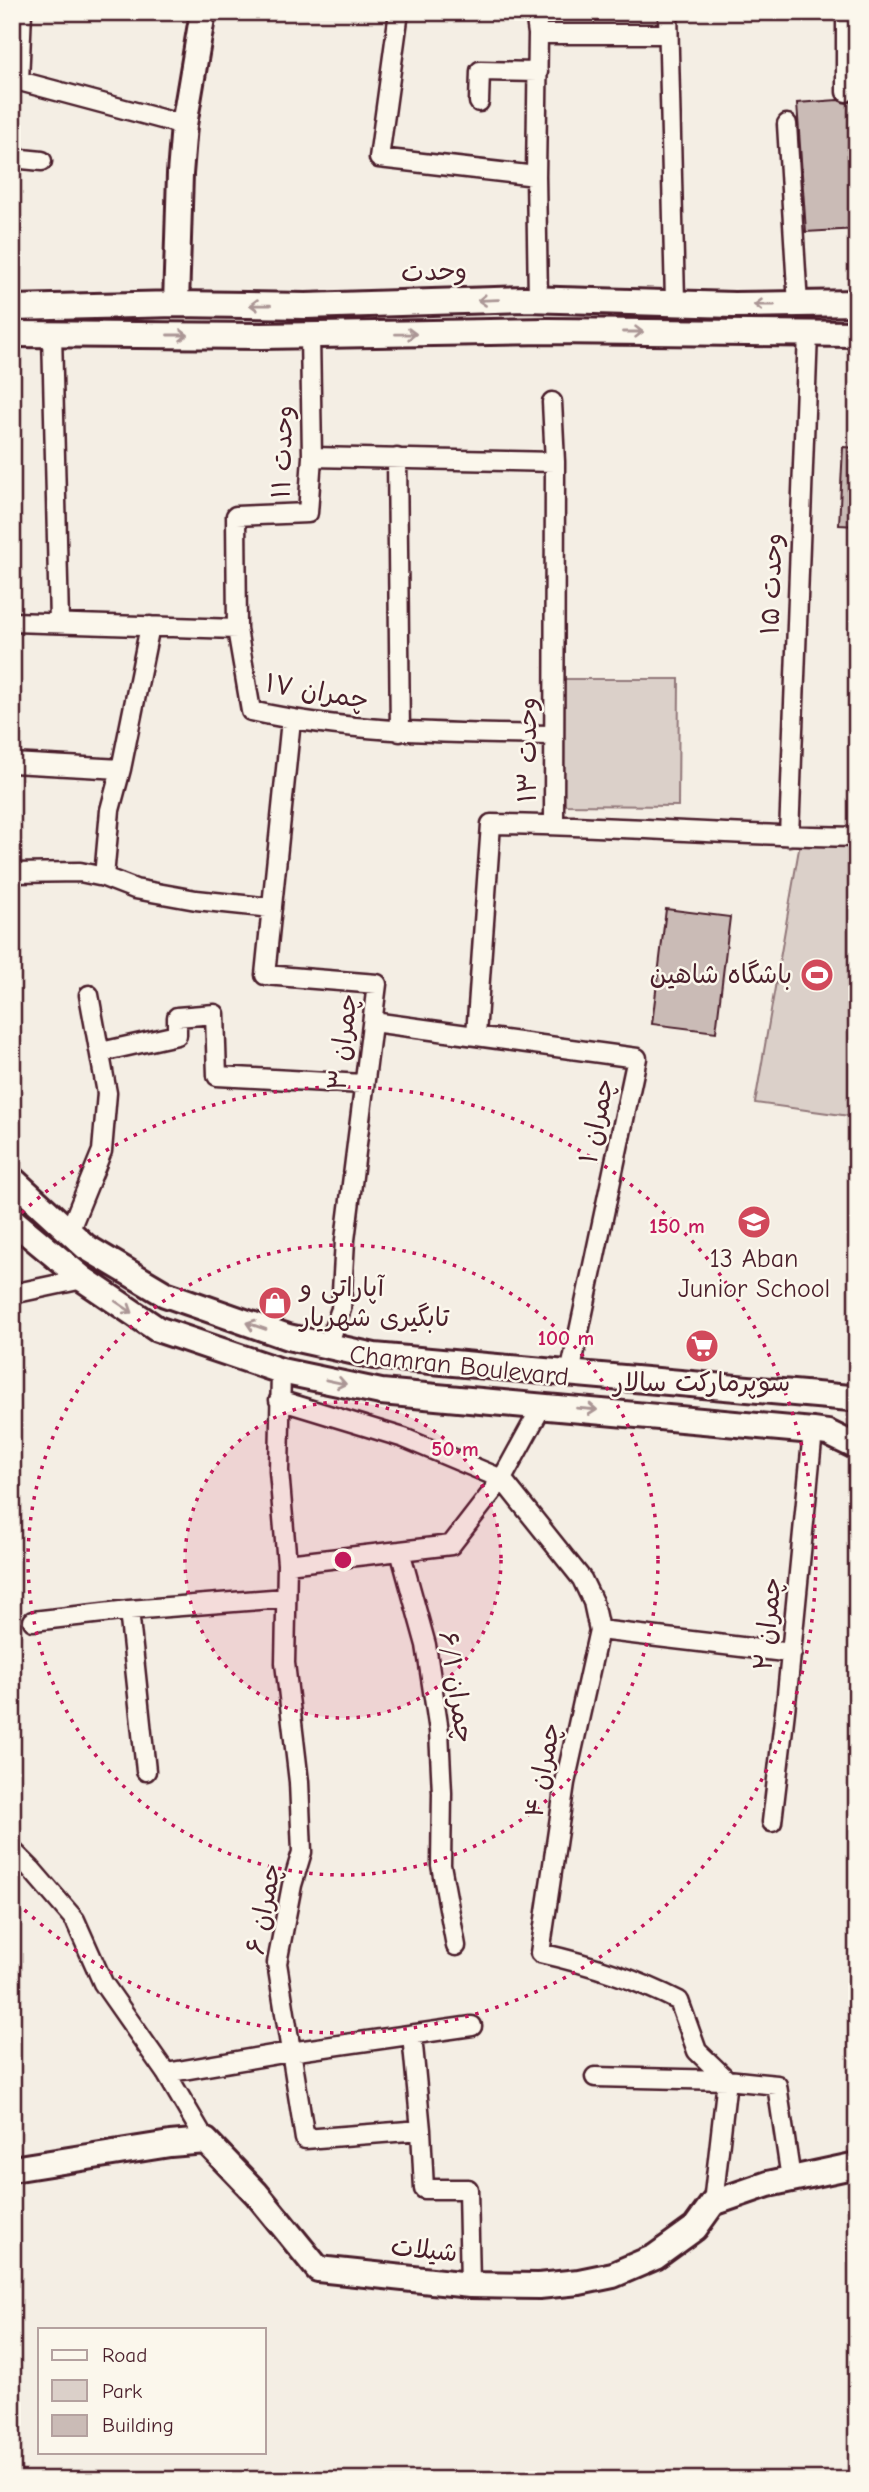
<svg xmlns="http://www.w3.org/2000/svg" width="869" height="2492" font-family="'Comic Neue','Playpen Sans Arabic',sans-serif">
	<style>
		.green { fill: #dbd0c9; stroke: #92787a; stroke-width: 2 }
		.building { fill: #cabbb6; stroke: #4a1f2b; stroke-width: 2 }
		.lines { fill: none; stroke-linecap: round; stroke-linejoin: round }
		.street-casing { stroke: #4a1f2b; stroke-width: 23 }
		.secondary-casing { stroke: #4a1f2b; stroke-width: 30 }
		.street { stroke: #fbf7ec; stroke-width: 18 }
		.secondary { stroke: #fbf7ec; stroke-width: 24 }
		.oneway { stroke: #ab9695 }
		.ring { fill: none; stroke: #c2185b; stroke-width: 3.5; stroke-dasharray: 3.5 7 }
		.labels { text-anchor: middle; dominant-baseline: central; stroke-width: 5; stroke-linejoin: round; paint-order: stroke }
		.street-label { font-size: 26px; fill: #4a1f2b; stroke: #fbf7ec }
		.poi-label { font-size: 26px; fill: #4a1f2b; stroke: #fbf7ec }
		.centre { fill: #c2185b; stroke: #fbf7ec; stroke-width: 3.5 }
		.ring-label { font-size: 21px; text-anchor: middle; font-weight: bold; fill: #c2185b; stroke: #fbf7ec; stroke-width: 5; stroke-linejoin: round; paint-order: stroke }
	</style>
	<rect width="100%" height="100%" fill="#f4eee4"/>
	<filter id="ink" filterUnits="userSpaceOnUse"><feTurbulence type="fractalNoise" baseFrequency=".0143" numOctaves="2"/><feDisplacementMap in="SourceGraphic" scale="14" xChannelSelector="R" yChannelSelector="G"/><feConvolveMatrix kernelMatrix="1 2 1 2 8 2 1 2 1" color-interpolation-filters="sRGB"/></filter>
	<g filter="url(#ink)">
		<path class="green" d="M562,679h117l-1,127 -117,-1z
			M800,843l57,3v271l-102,-14z"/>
		<path class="building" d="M857,98v131l-51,3 -9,-129 41,-3 9,3z
			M843,447l14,1v78l-18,-1z
			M666,909l64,8 -14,115 -64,-8z"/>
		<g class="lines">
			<defs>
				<path id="street" d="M399,12l-20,146 157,18
					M535,12l3,22 -2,142 2,123
					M668,12l7,289
					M846,12v80
					M538,34h130
					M12,79l172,46
					M19,81l3,-69
					M479,102l1,-31 58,1
					M787,124l11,181
					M12,158l30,3
					M52,334l7,288
					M552,402l3,60 -1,362
					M312,457l243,5
					M397,458l3,274
					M12,622l225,7 14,82c100,22 201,22 303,24
					M237,629l-1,-113 72,-3 4,-56 -2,-122
					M291,720l-26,255 112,9 -32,256 -4,69 -13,36
					M12,763l109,6
					M789,836l19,-503
					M12,873l68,-1 24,5 31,12 61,11 76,8
					M104,877l6,-67 11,-41 29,-143
					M373,1022l264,36 -67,316
					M476,1035l15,-211c122,1 244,12 366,13
					M101,1052l76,-17v-18l38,-3 2,62 146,8
					M69,1232l33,-81 5,-58 -18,-98
					M12,1294l71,-15
					M281,1371l-2,100 8,93 -2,99 14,119 3,70 -10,33 -15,78 28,176 116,-9 3,59h44l2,96
					M279,1400l125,38 98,41 80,100 11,23 6,28 -34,153 -25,170c49,11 94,25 139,48l18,50 30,29 50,5 14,94
					M400,1551l51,-6 51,-66 40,-73
					M287,1564l113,-13 26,94 13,86 3,62 -1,72 15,81
					M129,1610l17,161
					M33,1621l96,-11 156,-12
					M599,1630l193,23
					M772,1822l15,-128 26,-263
					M12,1850l19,19 44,51 28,63 63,90 40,68
					M412,2035l9,95
					M166,2073l124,-21 182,-26
					M595,2077l132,3 -14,123"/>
				<path id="secondary" d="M176,304l4,-130 4,-49 19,-113
					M12,308l164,-4 130,2 219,-7 209,6 123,-2
					M12,334l250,2 286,-5 309,3
					M12,1179l74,68 79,47 123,43 86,19 476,42 7,-3
					M12,1220l71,59 74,50 124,42 100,21 432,39 15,2 29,14
					M12,2169l158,-25 36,-3 50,52 62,76 152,16 69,1 40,-4 34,-7 42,-18 40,-29 18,-25 55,-19 89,-19"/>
			</defs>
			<use href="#street" class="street-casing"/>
			<use href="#secondary" class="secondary-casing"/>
			<use href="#street" class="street"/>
			<use href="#secondary" class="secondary"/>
		</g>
		<defs><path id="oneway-shaft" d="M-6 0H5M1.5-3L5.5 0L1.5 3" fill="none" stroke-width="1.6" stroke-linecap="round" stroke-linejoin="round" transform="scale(1.75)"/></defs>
		<g class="oneway">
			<use href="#oneway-shaft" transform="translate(488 300) rotate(178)"/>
			<use href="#oneway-shaft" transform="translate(260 305) rotate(-179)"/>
			<use href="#oneway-shaft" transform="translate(764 305) rotate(180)"/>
			<use href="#oneway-shaft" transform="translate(633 332)"/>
			<use href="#oneway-shaft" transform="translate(406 334) rotate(-1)"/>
			<use href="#oneway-shaft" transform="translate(178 335)"/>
			<use href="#oneway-shaft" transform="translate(124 1307) rotate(34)"/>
			<use href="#oneway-shaft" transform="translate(256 1326) rotate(-161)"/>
			<use href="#oneway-shaft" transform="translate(336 1382) rotate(12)"/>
			<use href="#oneway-shaft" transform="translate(587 1409) rotate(5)"/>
		</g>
	</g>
	<circle cx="343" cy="1560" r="158" fill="#c2185b" fill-opacity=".12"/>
	<g class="ring">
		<circle cx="343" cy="1560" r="158"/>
		<circle cx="343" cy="1560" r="315"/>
		<path d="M14 1220A473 473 0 1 1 14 1900"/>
	</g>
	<defs>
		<symbol id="stadium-disc" viewBox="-11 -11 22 22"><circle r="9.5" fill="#d1495b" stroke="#fbf7ec"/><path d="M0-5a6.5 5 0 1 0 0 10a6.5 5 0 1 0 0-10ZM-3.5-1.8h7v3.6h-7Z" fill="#fff"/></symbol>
		<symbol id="school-disc" viewBox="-11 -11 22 22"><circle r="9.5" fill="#d1495b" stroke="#fbf7ec"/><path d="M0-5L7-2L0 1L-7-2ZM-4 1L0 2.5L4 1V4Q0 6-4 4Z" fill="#fff"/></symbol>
		<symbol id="shop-disc" viewBox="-11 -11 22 22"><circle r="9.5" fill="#d1495b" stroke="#fbf7ec"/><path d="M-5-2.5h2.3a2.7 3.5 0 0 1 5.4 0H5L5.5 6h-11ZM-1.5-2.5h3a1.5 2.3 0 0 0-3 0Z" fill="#fff"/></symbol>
		<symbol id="supermarket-disc" viewBox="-11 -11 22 22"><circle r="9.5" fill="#d1495b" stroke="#fbf7ec"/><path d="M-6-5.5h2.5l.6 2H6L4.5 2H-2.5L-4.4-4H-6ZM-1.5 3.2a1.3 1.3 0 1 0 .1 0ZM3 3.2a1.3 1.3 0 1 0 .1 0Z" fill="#fff"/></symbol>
	</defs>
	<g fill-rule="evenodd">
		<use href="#stadium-disc" x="798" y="956" width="38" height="38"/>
		<use href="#school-disc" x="735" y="1203" width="38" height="38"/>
		<use href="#shop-disc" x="256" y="1284" width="38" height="38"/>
		<use href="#supermarket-disc" x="683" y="1327" width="38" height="38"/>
	</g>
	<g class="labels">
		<g class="street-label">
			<text transform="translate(434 272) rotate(-2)">وحدت</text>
			<text transform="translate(283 452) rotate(-88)">وحدت ۱۱</text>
			<text transform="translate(772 584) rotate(-88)">وحدت ۱۵</text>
			<text transform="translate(317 692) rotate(10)">چمران ۱۷</text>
			<text transform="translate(528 750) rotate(-90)">وحدت ۱۳</text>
			<text transform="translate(343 1042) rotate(-83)">چمران ۳</text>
			<text transform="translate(597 1121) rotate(-78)">چمران ۱</text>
			<text transform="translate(459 1366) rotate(6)">Chamran Boulevard</text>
			<text transform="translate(768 1624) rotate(-84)">چمران ۲</text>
			<text transform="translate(456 1687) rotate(81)">چمران ۶/۱</text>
			<text transform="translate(543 1770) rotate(-79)">چمران ۴</text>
			<text transform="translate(264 1909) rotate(-79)">چمران ۶</text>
			<text transform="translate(424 2250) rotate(6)">شیلات</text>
		</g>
		<g class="poi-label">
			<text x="792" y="975" text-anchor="end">باشگاه شاهین</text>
			<text x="754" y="1259">13 Aban<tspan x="754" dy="30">Junior School</tspan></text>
			<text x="300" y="1288" text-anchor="start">آپاراتی و<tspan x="300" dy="30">تابگیری شهریار</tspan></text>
			<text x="702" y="1383">سوپرمارکت سالار</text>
		</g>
	</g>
	<circle cx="343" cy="1560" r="10" class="centre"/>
	<g class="ring-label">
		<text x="677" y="1233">150 m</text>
		<text x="566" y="1345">100 m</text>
		<text x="455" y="1456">50 m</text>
	</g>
	<rect width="869" height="2492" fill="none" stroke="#fbf7ec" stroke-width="42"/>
	<rect x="21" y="21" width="827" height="2450" fill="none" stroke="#4a1f2b" stroke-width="2.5" filter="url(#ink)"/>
	<rect x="38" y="2328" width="228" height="126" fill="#fbf7ec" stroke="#b4a19f" stroke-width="2"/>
	<rect x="52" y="2350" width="35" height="10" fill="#fbf7ec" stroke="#b4a19f" stroke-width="2"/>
	<text x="102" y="2362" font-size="21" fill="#4a1f2b">Road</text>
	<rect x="52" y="2380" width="35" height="21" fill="#dbd0c9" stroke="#b4a19f" stroke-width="2"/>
	<text x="102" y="2398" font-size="21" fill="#4a1f2b">Park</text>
	<rect x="52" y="2415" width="35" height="21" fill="#cabbb6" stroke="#b4a19f" stroke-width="2"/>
	<text x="102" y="2432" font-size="21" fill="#4a1f2b">Building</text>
</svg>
